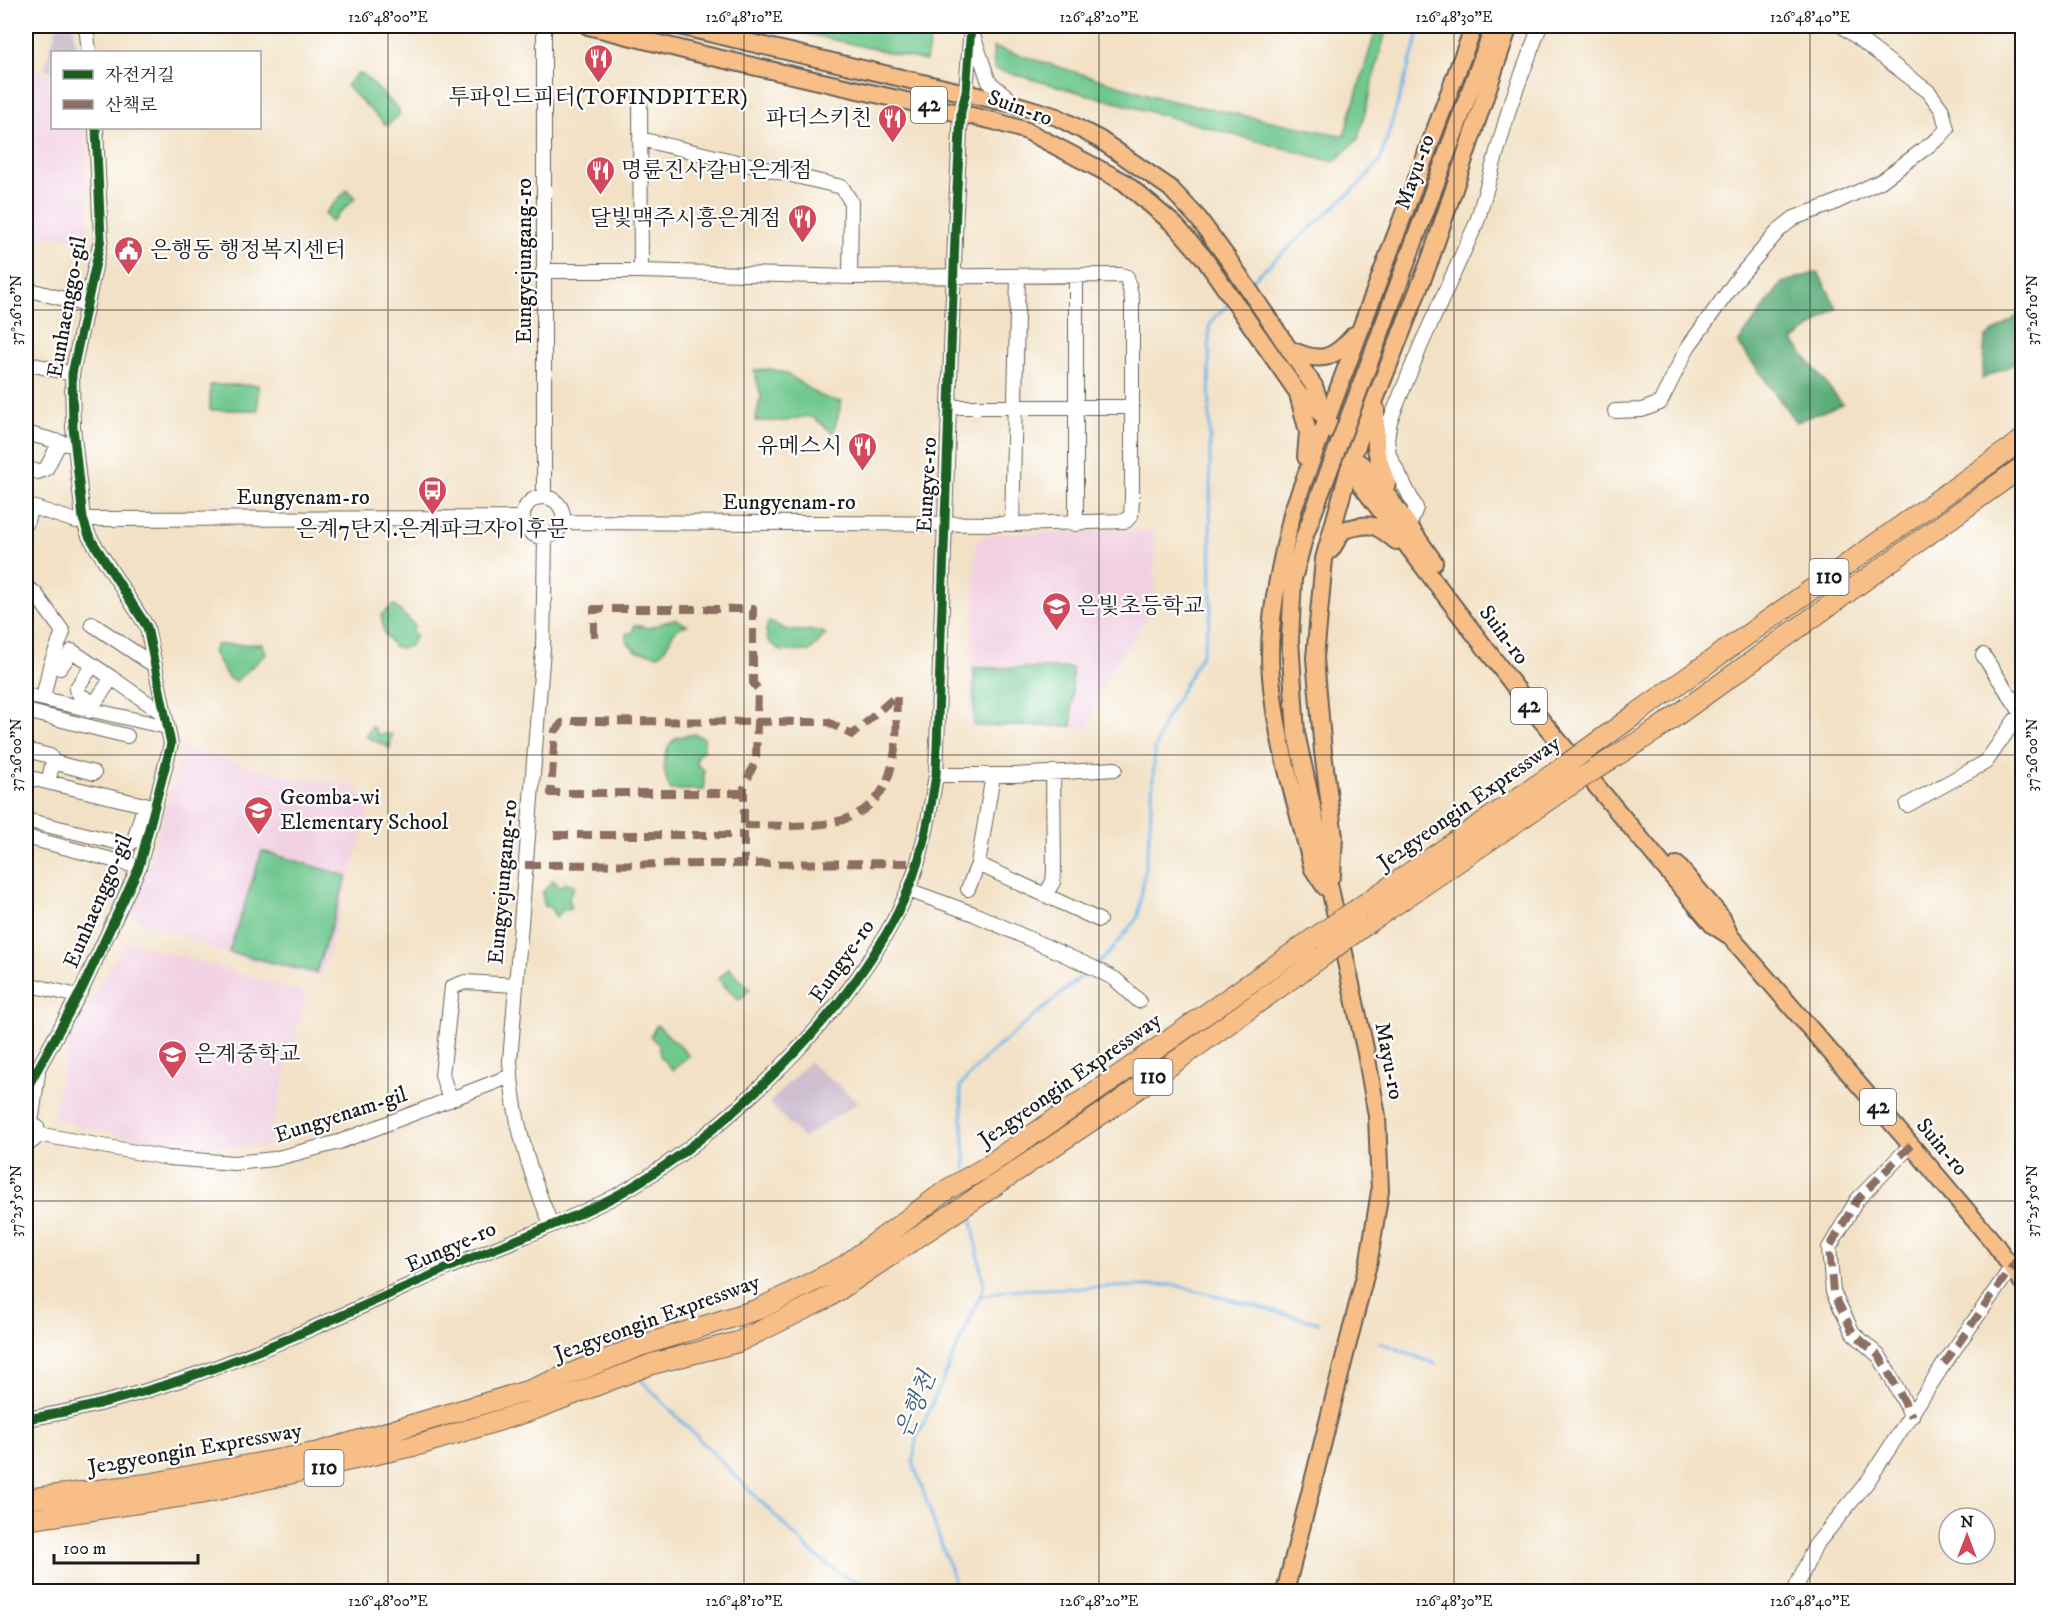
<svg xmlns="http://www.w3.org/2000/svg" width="2048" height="1617" font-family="'IM FELL DW Pica','Noto Serif KR',serif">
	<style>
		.built { fill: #f1d0e2 }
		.industrial { fill: #cebed0 }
		.green { fill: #6fc88f; stroke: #467256; stroke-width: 1.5 }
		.forest { fill: #5bac7a; stroke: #3c644b; stroke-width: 1.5 }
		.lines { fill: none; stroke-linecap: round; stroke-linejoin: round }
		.stream { stroke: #70b4e6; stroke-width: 3 }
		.minor-casing { stroke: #676157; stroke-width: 16 }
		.major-casing { stroke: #676157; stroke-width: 20 }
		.highway-casing { stroke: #676157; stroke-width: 22 }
		.minor { stroke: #fff; stroke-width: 14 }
		.major { stroke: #f7be88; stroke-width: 16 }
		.highway { stroke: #f7be88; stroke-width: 20 }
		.major-bridge-casing { stroke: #676157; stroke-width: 20; stroke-linecap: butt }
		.highway-bridge-casing { stroke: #676157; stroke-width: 22; stroke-linecap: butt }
		.major-bridge { stroke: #f7be88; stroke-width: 16 }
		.highway-bridge { stroke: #f7be88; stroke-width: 20 }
		.quiet { stroke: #8d6e63; stroke-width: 8; stroke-dasharray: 15 8; stroke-linecap: butt }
		.cycleway-casing { stroke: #fff; stroke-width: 13 }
		.cycleway { stroke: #1b5e20; stroke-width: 9 }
		.ticks { fill: none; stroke: #1c1c1c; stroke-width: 1.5; stroke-opacity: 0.45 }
		.labels { text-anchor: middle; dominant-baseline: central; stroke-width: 4.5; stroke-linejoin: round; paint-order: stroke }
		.shield { fill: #fff; stroke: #606060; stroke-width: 1.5 }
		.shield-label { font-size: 21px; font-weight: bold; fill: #1c1c1c }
		.poi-label { font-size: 22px; fill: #1c1c1c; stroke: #fff; text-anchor: start }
		.street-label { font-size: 22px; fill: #1c1c1c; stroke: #fff }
		.water-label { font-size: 24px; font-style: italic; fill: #426077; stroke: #fff }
		.neatline { fill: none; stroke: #1c1c1c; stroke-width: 2 }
		.ticks-label { font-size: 15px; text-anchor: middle; fill: #1c1c1c }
	</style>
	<rect width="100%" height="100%" fill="#fff"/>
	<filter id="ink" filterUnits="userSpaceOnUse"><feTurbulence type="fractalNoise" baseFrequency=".0167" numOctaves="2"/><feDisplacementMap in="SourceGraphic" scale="12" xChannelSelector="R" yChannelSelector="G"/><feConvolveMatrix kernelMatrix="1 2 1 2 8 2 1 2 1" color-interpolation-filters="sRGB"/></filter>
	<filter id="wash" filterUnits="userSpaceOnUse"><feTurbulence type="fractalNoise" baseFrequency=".008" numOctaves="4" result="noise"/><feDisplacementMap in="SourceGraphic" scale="24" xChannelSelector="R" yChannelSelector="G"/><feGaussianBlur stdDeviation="1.35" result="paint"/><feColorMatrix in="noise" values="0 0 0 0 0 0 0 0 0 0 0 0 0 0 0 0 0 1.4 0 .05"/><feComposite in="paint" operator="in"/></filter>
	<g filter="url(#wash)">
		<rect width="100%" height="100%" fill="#f2e1c5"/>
		<path class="built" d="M26,67l26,8v53h33l5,109h-60l-4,5z
			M1154,530l1,76 -53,79 -14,44 -119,-2 7,-183 4,-5 12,-5z
			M183,748l108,29 63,8 16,22 -49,171 -100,-25 -96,-40 24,-48z
			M125,940l181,53 -38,153h-104l-112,-27 18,-80z"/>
		<path class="industrial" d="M57,26h16l4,26h-25v19l-8,-2z
			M809,1062l50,40 -56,36 -34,-35z"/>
		<path class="green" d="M774,26h122l35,8 -5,27z
			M1377,26h10l-29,113 -24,23 -340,-93 -1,-22 174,53 177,36z
			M357,74h6l36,36v5l-12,11 -41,-40z
			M347,190l8,8 -24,24 -6,-9z
			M771,369c29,5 42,32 71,32l-9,32 -19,-15 -8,-2 -20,5h-31l6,-25 -7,-26z
			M210,385h48v25h-48z
			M394,605l21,21 -4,4 5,5 -4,9 -8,4 -10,-1 -10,-14 -3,-18z
			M674,619l13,6c-20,4 -15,22 -29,30l-22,-4 -9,-9 -1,-8 7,-2 1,-7 15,3z
			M769,622c7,2 12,6 19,8 13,3 24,-3 38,4l-16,17h-29l-13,-10 -2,-12z
			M263,644l3,10 -30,27 -8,-3 -15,-26 3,-7z
			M974,668h98v58h-98z
			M371,727l5,2v5h16l-2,14 -24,-11z
			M694,734l10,4v12c-10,5 -10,15 0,20v20h-33c-9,-16 -11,-42 7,-53z
			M262,851l85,25 -31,97 -87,-21z
			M553,880l7,7 5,-4 10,2 -6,12 2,10 -3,3h-5l-7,7 -7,-11 -4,1 -3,-14z
			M729,968l21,21 -11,11 -21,-21z
			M657,1025l32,30 -16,15 -13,-14 -1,-11 -9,-9z"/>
		<path class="forest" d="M1818,272l19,36 -44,33 49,63 -46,18 -58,-79 44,-60z
			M2022,313v47l-40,19 3,-41z"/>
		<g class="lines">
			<path class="stream" d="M1250,282l111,-99 19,-22 41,-135
				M1095,965l14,-12 29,-36 11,-77 6,-91 9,-27 39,-70 8,-39 -2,-286 5,-9 15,-14
				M966,1170l-6,-84 27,-30 101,-85
				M980,1296l28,-6 167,-5 144,38
				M606,1339l9,10
				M1380,1342l55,22
				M638,1377l175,177 35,25 59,11
				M958,1592l-45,-130 3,-22 68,-153 -14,-77"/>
		</g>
	</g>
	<g filter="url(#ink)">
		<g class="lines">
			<defs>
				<path id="minor" d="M86,26l3,26
					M974,38l15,44 26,21
					M640,99l1,172
					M640,139l202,48 9,15 -1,75
					M543,271h98l209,6 271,-2 6,2 5,22v200l-1,16 -5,6 -114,3 -449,-2
					M1076,276v248
					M26,289l61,16
					M26,363l46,11
					M950,407h182
					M1615,411l27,-1 18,-7 28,-56 50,-69 42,-49 14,-11 38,-14 49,-23 58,-43 8,-9 -5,-19 -13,-18 -87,-66
					M26,433l41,11
					M26,468l12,4 8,-3 14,-27
					M523 517a20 20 0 1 1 40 0a20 20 0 1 1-40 0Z
					M544,497v-471
					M26,505l50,16 7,-2 440,-1
					M26,524l5,-17
					M1012,524l6,-248
					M1409,526l7,-18 -27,-53 -2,-16 3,-18 31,-76 56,-123 33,-116 30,-80
					M545,538l-2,111 -33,412c2,57 19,111 41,163
					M26,587l9,6 28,39 -13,34 -7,33
					M92,624l63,42
					M1983,655l39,59
					M93,665l-17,24 4,6 14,8
					M60,668l12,-17 40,27 -23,33
					M112,678l53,37
					M26,695l141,32
					M26,711l101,25
					M26,750l24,6 3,6
					M936,775h78l101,-6
					M26,777l127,30
					M48,782l5,-20 41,11
					M1907,805l79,-43 29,-42 7,-4
					M26,820l102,25 6,-5 11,-36
					M26,837l113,30
					M978,864l121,56
					M968,889l10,-25 15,-89
					M908,890l66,24 118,53 23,12 24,22
					M1045,895l8,-13 1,-12 -1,-98
					M26,984l52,12
					M26,1090l56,-101 57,-122 32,-123 -24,-117 -58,-91 -6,-17 -10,-92 -1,-53 29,-135 -5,-111
					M450,1100l-8,-25 10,-88 13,-5 50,3
					M32,1117l6,-44
					M37,1134l131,24 66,5 40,-4 65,-17 172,-66
					M1911,1145l-54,55 -28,48 4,44 20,41 27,24 32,59
					M26,1146l9,-7 2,-12
					M26,1419c147,-23 283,-89 417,-149 56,-25 115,-44 169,-72 107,-57 250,-195 296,-308 15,-36 22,-77 28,-115l20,-566 5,-97 5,-20 5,-66
					M1794,1592l21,-46 53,-65 76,-117 72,-103"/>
				<path id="major" d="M588,26l116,29 290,66 33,10 97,51 52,44 28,32 94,135 28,25 26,40 9,27 170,223 182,217 17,11 181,209 83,98 28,39
					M679,26l342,80 36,11 42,22 71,49 28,30 30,41 86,127 11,32
					M1380,334l114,-308
					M1289,349c31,14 43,12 65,-14
					M1298,394l10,38 -2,25
					M1376,409v41l11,34
					M1352,458l18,12 64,92
					M1331,550l12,-20c27,-7 31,-8 53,11
					M1677,865l45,53 8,18
					M1332,875l2,-38 -11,-85 -8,-94 9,-99 28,-101 78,-198 79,-234
					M1325,887l-12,-18c-16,-63 -37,-127 -42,-192 -5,-56 10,-113 22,-167l181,-484
					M1285,1592l84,-332 11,-69 -3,-75 -11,-63 -70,-320 -6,-93 3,-61 12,-44"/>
				<path id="highway" d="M1636,714l386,-274
					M1655,731l367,-264
					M1360,907l193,-133
					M1364,926l202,-138
					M26,1499l121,-15 172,-32 211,-62 110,-44 119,-37 85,-43 104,-77 33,-19 114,-78 219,-154
					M26,1520l178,-27 218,-49 108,-33 122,-47 86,-22 89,-44 285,-191 211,-151"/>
			</defs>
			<use href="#minor" class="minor-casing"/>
			<use href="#major" class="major-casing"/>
			<use href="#highway" class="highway-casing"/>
			<use href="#minor" class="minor"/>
			<use href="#major" class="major"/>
			<use href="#highway" class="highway"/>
			<defs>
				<path id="major-bridge" d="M1305,535l75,-201"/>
				<path id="highway-bridge" d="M1553,774l83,-60
					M1566,788l89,-57
					M1314,938l46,-31
					M1323,956l41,-30"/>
			</defs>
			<use href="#major-bridge" class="major-bridge-casing"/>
			<use href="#highway-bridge" class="highway-bridge-casing"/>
			<use href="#major-bridge" class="major-bridge"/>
			<use href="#highway-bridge" class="highway-bridge"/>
			<path class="quiet" d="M594,637v-28h159v74l5,6 -2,70 -12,29v75
				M744,793h-193l4,-62 7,-8 9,-2 257,1 24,13 45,-40
				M744,825c57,0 131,13 148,-60 6,-22 4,-47 5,-70
				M554,835h190
				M525,865l391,-2
				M1911,1145l-54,55 -28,48 4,44 20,41 27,24 32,59
				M1944,1364l72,-103"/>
			<defs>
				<path id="cycleway" d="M26,1090l56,-101 57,-122 32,-123 -24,-117 -58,-91 -6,-17 -10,-92 -1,-53 29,-135 -5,-111
					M26,1419c147,-23 283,-89 417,-149 56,-25 115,-44 169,-72 107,-57 250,-195 296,-308 15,-36 22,-77 28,-115l20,-566 5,-97 5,-20 5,-66"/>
			</defs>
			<use href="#cycleway" class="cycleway-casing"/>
			<use href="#cycleway" class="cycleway"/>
		</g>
	</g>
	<path class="ticks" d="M33,26v1566M388,26v1566M744,26v1566M1099,26v1566M1454,26v1566M1810,26v1566M26,310h1996M26,755h1996M26,1201h1996"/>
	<defs>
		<symbol id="restaurant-pin" viewBox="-11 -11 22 30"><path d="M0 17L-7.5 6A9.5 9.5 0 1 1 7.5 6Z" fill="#d1495b" stroke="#fff"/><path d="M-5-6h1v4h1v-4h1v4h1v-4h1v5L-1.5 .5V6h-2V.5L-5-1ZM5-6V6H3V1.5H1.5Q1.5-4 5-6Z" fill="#fff"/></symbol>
		<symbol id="civic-pin" viewBox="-11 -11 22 30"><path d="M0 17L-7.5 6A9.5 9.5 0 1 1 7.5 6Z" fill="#d1495b" stroke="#fff"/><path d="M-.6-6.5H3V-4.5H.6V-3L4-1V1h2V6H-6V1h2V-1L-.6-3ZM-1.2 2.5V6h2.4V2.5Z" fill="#fff"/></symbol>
		<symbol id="bus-pin" viewBox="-11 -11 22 30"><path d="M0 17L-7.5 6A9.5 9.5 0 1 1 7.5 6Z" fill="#d1495b" stroke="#fff"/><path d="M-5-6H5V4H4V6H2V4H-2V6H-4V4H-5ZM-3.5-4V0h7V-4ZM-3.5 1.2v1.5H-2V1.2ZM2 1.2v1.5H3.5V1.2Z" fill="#fff"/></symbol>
		<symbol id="school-pin" viewBox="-11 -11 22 30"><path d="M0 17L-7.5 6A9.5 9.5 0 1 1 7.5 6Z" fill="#d1495b" stroke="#fff"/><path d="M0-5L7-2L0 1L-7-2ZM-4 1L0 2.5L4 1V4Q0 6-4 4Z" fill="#fff"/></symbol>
	</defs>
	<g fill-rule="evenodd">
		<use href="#restaurant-pin" x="582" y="42" width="33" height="45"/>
		<use href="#restaurant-pin" x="876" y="102" width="33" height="45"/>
		<use href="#restaurant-pin" x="584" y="154" width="33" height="45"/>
		<use href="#restaurant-pin" x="786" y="202" width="33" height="45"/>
		<use href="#civic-pin" x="112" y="234" width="33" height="45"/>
		<use href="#restaurant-pin" x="846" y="430" width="33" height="45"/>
		<use href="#bus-pin" x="416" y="474" width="33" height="45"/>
		<use href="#school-pin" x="1040" y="590" width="33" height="45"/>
		<use href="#school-pin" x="242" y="794" width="33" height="45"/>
		<use href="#school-pin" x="156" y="1038" width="33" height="45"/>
	</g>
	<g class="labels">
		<g class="shield">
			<rect x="911" y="87" width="36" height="36" rx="4.5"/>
			<rect x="1809.5" y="559" width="39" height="36" rx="4.5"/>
			<rect x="1511" y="688" width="36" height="36" rx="4.5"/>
			<rect x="1133.5" y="1059" width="39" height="36" rx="4.5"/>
			<rect x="1860" y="1089" width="36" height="36" rx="4.5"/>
			<rect x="304.5" y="1450" width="39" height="36" rx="4.5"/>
		</g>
		<g class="shield-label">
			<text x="929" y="105">42</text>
			<text x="1829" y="577">110</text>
			<text x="1529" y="706">42</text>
			<text x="1153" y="1077">110</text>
			<text x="1878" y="1107">42</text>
			<text x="324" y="1468">110</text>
		</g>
		<g class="poi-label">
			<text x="598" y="97" text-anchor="middle">투파인드피터(TOFINDPITER)</text>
			<text x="872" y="118" text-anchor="end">파더스키친</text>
			<text x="621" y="170">명륜진사갈비은계점</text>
			<text x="781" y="218" text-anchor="end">달빛맥주시흥은계점</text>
			<text x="150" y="250">은행동 행정복지센터</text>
			<text x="842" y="446" text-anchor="end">유메스시</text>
			<text x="432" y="529" text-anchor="middle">은계7단지.은계파크자이후문</text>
			<text x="1077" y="606">은빛초등학교</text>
			<text x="280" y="797">Geomba-wi<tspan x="280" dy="25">Elementary School</tspan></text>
			<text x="194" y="1054">은계중학교</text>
		</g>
		<g class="street-label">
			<text transform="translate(1020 108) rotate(20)">Suin-ro</text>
			<text transform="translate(1415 172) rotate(-70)">Mayu-ro</text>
			<text transform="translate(524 261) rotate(-90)">Eungyejungang-ro</text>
			<text transform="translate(67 307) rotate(-80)">Eunhaenggo-gil</text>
			<text transform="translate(927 485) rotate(-87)">Eungye-ro</text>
			<text x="303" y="497">Eungyenam-ro</text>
			<text x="789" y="502">Eungyenam-ro</text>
			<text transform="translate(1504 635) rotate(53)">Suin-ro</text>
			<text transform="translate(1469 803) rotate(-35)">Je2gyeongin Expressway</text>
			<text transform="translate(503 882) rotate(-85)">Eungyejungang-ro</text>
			<text transform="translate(98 901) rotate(-67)">Eunhaenggo-gil</text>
			<text transform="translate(842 961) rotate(-55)">Eungye-ro</text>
			<text transform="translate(1389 1061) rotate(79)">Mayu-ro</text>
			<text transform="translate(1070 1080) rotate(-35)">Je2gyeongin Expressway</text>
			<text transform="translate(341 1115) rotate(-18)">Eungyenam-gil</text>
			<text transform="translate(1942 1147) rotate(50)">Suin-ro</text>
			<text transform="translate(451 1247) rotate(-24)">Eungye-ro</text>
			<text transform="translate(657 1318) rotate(-20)">Je2gyeongin Expressway</text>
			<text transform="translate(195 1449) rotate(-10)">Je2gyeongin Expressway</text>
		</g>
		<g class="water-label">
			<text transform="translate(916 1405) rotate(-68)">은행천</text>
		</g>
	</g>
	<rect width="2048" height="1617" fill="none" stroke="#fff" stroke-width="66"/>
	<rect x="51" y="51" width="210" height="78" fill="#ffffff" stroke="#a4a4a4" stroke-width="1.5"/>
	<rect x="63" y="70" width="30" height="9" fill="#1b5e20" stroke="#a4a4a4" stroke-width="1.5"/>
	<text x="105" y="81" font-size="18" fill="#1c1c1c">자전거길</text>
	<rect x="63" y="100" width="30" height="9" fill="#8d6e63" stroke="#a4a4a4" stroke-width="1.5"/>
	<text x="105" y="111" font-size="18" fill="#1c1c1c">산책로</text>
	<g transform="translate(1967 1536)"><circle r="28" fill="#ffffff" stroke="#a4a4a4" stroke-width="1.5"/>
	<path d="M0-4.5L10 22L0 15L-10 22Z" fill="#d1495b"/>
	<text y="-9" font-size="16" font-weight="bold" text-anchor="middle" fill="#1c1c1c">N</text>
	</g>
	<path d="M54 1554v9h144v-9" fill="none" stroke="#1c1c1c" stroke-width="3"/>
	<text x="63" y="1554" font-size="18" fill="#1c1c1c" stroke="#ffffff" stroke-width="4.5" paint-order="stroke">100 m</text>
	<rect x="33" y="33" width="1982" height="1551" class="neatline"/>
	<g class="ticks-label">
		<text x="388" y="22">126°48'00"E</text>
		<text x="744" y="22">126°48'10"E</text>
		<text x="1099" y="22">126°48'20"E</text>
		<text x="1454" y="22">126°48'30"E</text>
		<text x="1810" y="22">126°48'40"E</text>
		<text transform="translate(16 310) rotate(-90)" y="5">37°26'10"N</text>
		<text transform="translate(2032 310) rotate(-90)" y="5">37°26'10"N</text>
		<text transform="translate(16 755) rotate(-90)" y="5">37°26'00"N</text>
		<text transform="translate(2032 755) rotate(-90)" y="5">37°26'00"N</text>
		<text transform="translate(16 1201) rotate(-90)" y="5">37°25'50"N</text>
		<text transform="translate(2032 1201) rotate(-90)" y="5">37°25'50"N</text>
		<text x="388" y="1606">126°48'00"E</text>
		<text x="744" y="1606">126°48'10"E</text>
		<text x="1099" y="1606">126°48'20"E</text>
		<text x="1454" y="1606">126°48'30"E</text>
		<text x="1810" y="1606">126°48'40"E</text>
	</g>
</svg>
